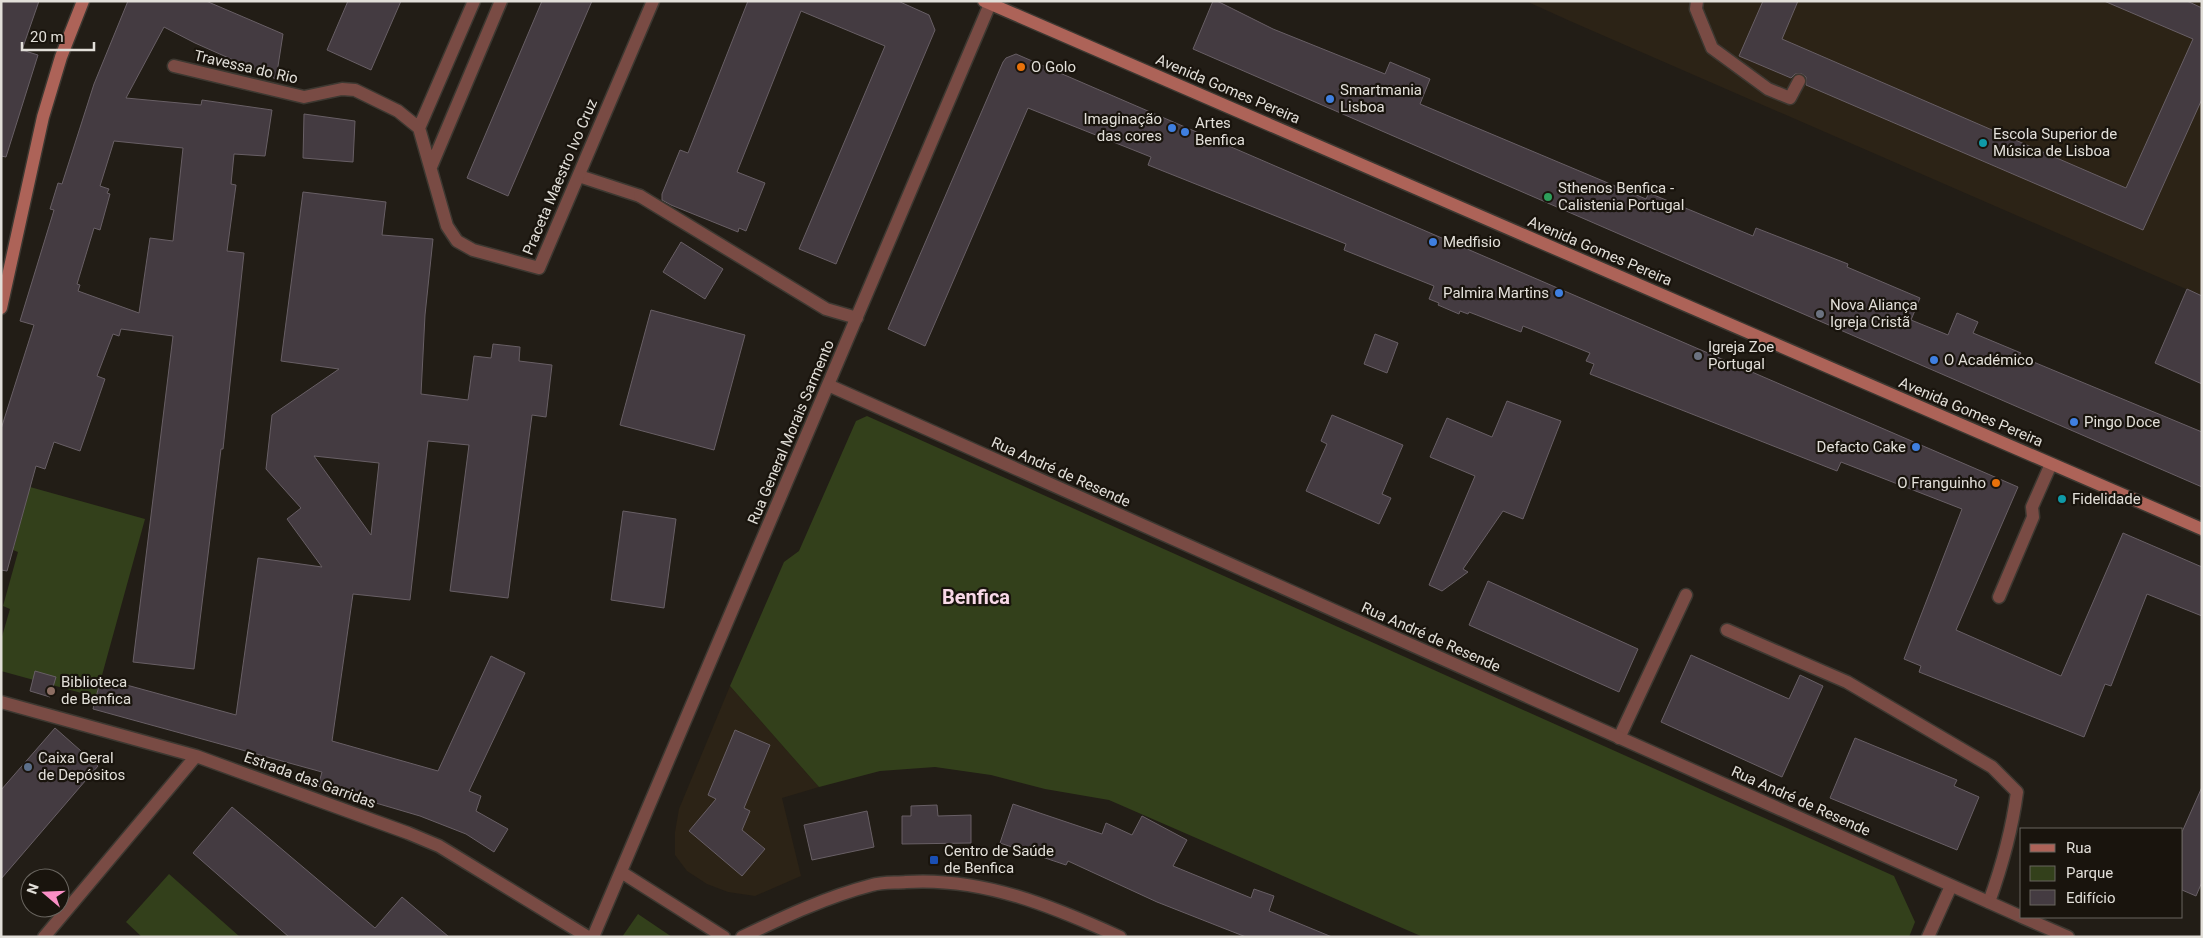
<svg xmlns="http://www.w3.org/2000/svg" width="2203" height="938" font-family="Roboto,sans-serif">
	<style>
		.built { fill: #2c2316 }
		.green { fill: #33401b }
		.building { fill: #443b41; stroke: #685f65; fill-rule: evenodd }
		.lines { fill: none; stroke-linecap: round; stroke-linejoin: round }
		.lane-casing { stroke: #3d3831; stroke-width: 15 }
		.street-casing { stroke: #3d3831; stroke-width: 15 }
		.secondary-casing { stroke: #3d3831; stroke-width: 15 }
		.lane { stroke: #794b44; stroke-width: 12 }
		.street { stroke: #794b44; stroke-width: 12 }
		.secondary { stroke: #ad6358; stroke-width: 12 }
		.food-dot { fill: #e8710a; stroke: #19140d; stroke-width: 2 }
		.shop-dot { fill: #3f7fe0; stroke: #19140d; stroke-width: 2 }
		.culture-dot { fill: #0f9aa8; stroke: #19140d; stroke-width: 2 }
		.leisure-dot { fill: #2e9e5b; stroke: #19140d; stroke-width: 2 }
		.worship-dot { fill: #6b7280; stroke: #19140d; stroke-width: 2 }
		.education-dot { fill: #8d6e63; stroke: #19140d; stroke-width: 2 }
		.service-dot { fill: #5c6f8a; stroke: #19140d; stroke-width: 2 }
		.transit-dot { fill: #1a4fb4; stroke: #19140d; stroke-width: 2 }
		.labels { text-anchor: middle; dominant-baseline: central; stroke-width: 4.5; stroke-linejoin: round; paint-order: stroke }
		.street-label { font-size: 15px; fill: #e2dfd9; stroke: #19140d }
		.poi-label { font-size: 15px; fill: #e2dfd9; stroke: #19140d; text-anchor: start }
		.district-label { font-size: 20px; font-weight: bold; fill: #f8d9e7; stroke: #19140d }
	</style>
	<rect width="100%" height="100%" fill="#221d16"/>
	<path class="built" d="M1526,1h676v295l-632,-275z
		M730,686l89,101 -37,11 19,78 -46,20 -27,-4 -21,-8 -20,-13 -12,-16v-23l4,-23z"/>
	<path class="green" d="M867,416l1027,460 21,46 -6,15h-486l-314,-137 -64,-11 -54,-14 -56,-8 -55,4 -61,16 -89,-101 54,-124 15,-11 57,-130z
		M30,487l115,32 -49,178 -95,-26v-31l9,-31 -7,-3 15,-54 -5,-2z
		M169,874l71,63h-98l-16,-15z
		M638,914l34,23h-50z"/>
	<path class="building" d="M1,1h38l-17,49 16,5 -32,102 -5,-1z
		M128,1h78l77,33 -7,45 -81,-36 -31,-16 -38,71 75,7 1,-5 70,10 -7,46 -31,-2 -3,30 5,1 -9,66 17,2 -21,196h-2l-27,220 -61,-7 40,-326 -52,-7 -2,7 -6,-2 -16,42 8,3 -25,72 -26,-9 -9,27 -9,-3 -29,105 -6,-1v-141l33,-104 -14,-4 34,-111 -4,-1 8,-26 4,1 32,-100zM114,141l69,7 -10,93 -23,-3 -11,75 -61,-22 2,-6 -3,-1 17,-56 6,2 10,-36 -3,-1 2,-4 -9,-3z
		M348,1h53l-30,69 -44,-20z
		M542,1h50l-84,195 -41,-18z
		M748,1h150l31,14 6,15 -99,234 -37,-15 86,-203 -84,-35 -64,161 28,11 -19,48 -7,-3 -1,4 -67,-27 -9,-5v-6l18,-44 8,3z
		M1213,1h4l56,28 112,45 5,-12 40,17 -10,25 226,95 3,-6 104,43 3,-8 92,36 -1,3 73,31 -9,22 37,15 9,-22 21,9 -5,11 48,20 -2,3 183,76v55l-1009,-438z
		M1763,1h35l-16,38 344,149 67,-149 -89,-38h83l15,7v91l-59,131 -337,-145v-8l-4,-3h-7l-4,4 -52,-22z
		M1016,54l1002,433 -62,143 105,46 62,-143 79,34v49l-55,-22 -36,92 -6,-2 -21,53 -165,-65 2,-6 -17,-7 58,-150 -121,-47 -4,9 -247,-97 4,-10 -8,-3 4,-8 -67,-27 -2,6 -52,-20 -1,2 -8,-3 -1,3 -21,-9 1,-2 -10,-4 5,-13 -90,-36 2,-6 -198,-79 3,-8 -123,-49 -103,238 -37,-17 115,-267 3,-4z
		M304,114l51,7 -2,41 -50,-4z
		M303,192l83,10 -4,33 51,4 -8,76 -4,79 47,6 6,-44 17,2 2,-14 27,3 -1,14 33,4 -6,52 -14,-2 -24,183 -58,-7 19,-146 -41,-4 -18,159 -57,-6 -21,147 106,30 53,-115 34,17 -56,118 12,5 -5,15 32,18 -14,23 -28,-18 -46,-18 -102,-30 4,-14 -229,-63 8,-31 135,37 22,-157 64,9 -35,-48 14,-11 -35,-39 6,-54 67,-46 -58,-8zM314,456l65,7 -8,72z
		M681,242l42,27 -18,30 -42,-27z
		M2187,289l15,7v88l-47,-21z
		M651,310l94,25 -31,115 -94,-25z
		M1375,334l23,9 -11,30 -23,-9z
		M1507,401l54,20 -38,98 -20,-8 -40,58 5,3 -26,19 -13,-6 46,-109 -45,-19 17,-39 45,19z
		M1332,415l71,30 -21,49 9,4 -12,26 -73,-33 21,-47 -6,-3z
		M623,511l53,8 -12,89 -53,-8z
		M1488,581l150,68 -19,43 -150,-67z
		M1691,655l98,44 11,-24 23,11 -41,91 -121,-55z
		M35,671l21,6 -6,20 -20,-6z
		M55,728l43,38 -97,113v-89z
		M735,730l35,15 -26,63 6,3 -8,19 23,19 -23,27 -53,-45 27,-32 -8,-4z
		M1855,738l102,42 -3,6 25,11 -22,53 -127,-52z
		M2202,787v95l-6,14 -14,-6v-58z
		M1013,804l89,30 4,-11 26,12 10,-19 45,24 -14,26 78,32 3,-9 20,7 -5,15 63,26h-86l-89,-35 -89,-41 -2,4 -66,-22z
		M937,805l1,11 33,-1v28l-69,1v-28h9v-10z
		M232,807l143,121 27,-31 47,40h-160l-96,-84z
		M867,811l7,36 -62,13 -8,-35z"/>
	<g class="lines">
		<defs>
			<path id="lane" d="M1697,1l-1,8 16,39 56,41 22,9 9,-17
				M579,176l61,20
				M1727,630l120,52 145,85 25,25c-5,38 -15,74 -28,110
				M1619,738l67,-143
				M1928,937l23,-51"/>
			<path id="street" d="M474,1l-55,127 28,98 10,15 16,9 66,18 114,-267
				M174,66l130,31 38,-8 13,1 43,21 21,17
				M431,167l70,-166
				M640,196l186,113 31,9
				M828,385l1194,532
				M1999,597l34,-80 -1,-10 19,-43
				M1,702l195,54 212,77 31,13 149,91
				M621,872l103,65
				M2022,917l46,20
				M44,937l152,-181
				M593,937l397,-933
				M742,937c42,-20 84,-40 130,-52 10,-3 23,-2 34,-3 76,-5 146,24 214,55"/>
			<path id="secondary" d="M984,1l1218,528
				M1,308l42,-191 18,-60 22,-56"/>
		</defs>
		<use href="#lane" class="lane-casing"/>
		<use href="#street" class="street-casing"/>
		<use href="#secondary" class="secondary-casing"/>
		<use href="#lane" class="lane"/>
		<use href="#street" class="street"/>
		<use href="#secondary" class="secondary"/>
	</g>
	<g class="food-dot">
		<circle cx="1021" cy="67" r="5"/>
		<circle cx="1996" cy="483" r="5"/>
	</g>
	<g class="shop-dot">
		<circle cx="1330" cy="99" r="5"/>
		<circle cx="1172" cy="128" r="5"/>
		<circle cx="1185" cy="132" r="5"/>
		<circle cx="1433" cy="242" r="5"/>
		<circle cx="1559" cy="293" r="5"/>
		<circle cx="1934" cy="360" r="5"/>
		<circle cx="2074" cy="422" r="5"/>
		<circle cx="1916" cy="447" r="5"/>
	</g>
	<g class="culture-dot">
		<circle cx="1983" cy="143" r="5"/>
		<circle cx="2062" cy="499" r="5"/>
	</g>
	<circle class="leisure-dot" cx="1548" cy="197" r="5"/>
	<g class="worship-dot">
		<circle cx="1820" cy="314" r="5"/>
		<circle cx="1698" cy="356" r="5"/>
	</g>
	<circle class="education-dot" cx="51" cy="691" r="5"/>
	<circle class="service-dot" cx="28" cy="767" r="5"/>
	<rect class="transit-dot" x="929" y="855" width="10" height="10" rx="2.5"/>
	<g class="labels">
		<g class="street-label">
			<text transform="translate(246 67) rotate(13)">Travessa do Rio</text>
			<text transform="translate(1228 89) rotate(23)">Avenida Gomes Pereira</text>
			<text transform="translate(560 177) rotate(-67)">Praceta Maestro Ivo Cruz</text>
			<text transform="translate(1600 251) rotate(23)">Avenida Gomes Pereira</text>
			<text transform="translate(1971 412) rotate(23)">Avenida Gomes Pereira</text>
			<text transform="translate(791 432) rotate(-67)">Rua General Morais Sarmento</text>
			<text transform="translate(1061 472) rotate(24)">Rua André de Resende</text>
			<text transform="translate(1431 637) rotate(24)">Rua André de Resende</text>
			<text transform="translate(310 780) rotate(20)">Estrada das Garridas</text>
			<text transform="translate(1801 801) rotate(24)">Rua André de Resende</text>
		</g>
		<g class="poi-label">
			<text x="1031" y="67">O Golo</text>
			<text x="1340" y="90">Smartmania<tspan x="1340" dy="17">Lisboa</tspan></text>
			<text x="1162" y="119" text-anchor="end">Imaginação<tspan x="1162" dy="17">das cores</tspan></text>
			<text x="1195" y="123">Artes<tspan x="1195" dy="17">Benfica</tspan></text>
			<text x="1993" y="134">Escola Superior de<tspan x="1993" dy="17">Música de Lisboa</tspan></text>
			<text x="1558" y="188">Sthenos Benfica -<tspan x="1558" dy="17">Calistenia Portugal</tspan></text>
			<text x="1443" y="242">Medfisio</text>
			<text x="1549" y="293" text-anchor="end">Palmira Martins</text>
			<text x="1830" y="305">Nova Aliança<tspan x="1830" dy="17">Igreja Cristã</tspan></text>
			<text x="1708" y="347">Igreja Zoe<tspan x="1708" dy="17">Portugal</tspan></text>
			<text x="1944" y="360">O Académico</text>
			<text x="2084" y="422">Pingo Doce</text>
			<text x="1906" y="447" text-anchor="end">Defacto Cake</text>
			<text x="1986" y="483" text-anchor="end">O Franguinho</text>
			<text x="2072" y="499">Fidelidade</text>
			<text x="61" y="682">Biblioteca<tspan x="61" dy="17">de Benfica</tspan></text>
			<text x="38" y="758">Caixa Geral<tspan x="38" dy="17">de Depósitos</tspan></text>
			<text x="944" y="851">Centro de Saúde<tspan x="944" dy="17">de Benfica</tspan></text>
		</g>
		<g class="district-label">
			<text x="976" y="597">Benfica</text>
		</g>
	</g>
	<rect width="2203" height="938" fill="none" stroke="#e2dfd9" stroke-width="5"/>
	<rect x="2020" y="828" width="162" height="90" fill="#19140d" stroke="#69655f"/>
	<rect x="2030" y="844" width="25" height="8" fill="#ad6358" stroke="#69655f"/>
	<text x="2066" y="853" font-size="15" fill="#e2dfd9">Rua</text>
	<rect x="2030" y="866" width="25" height="15" fill="#33401b" stroke="#69655f"/>
	<text x="2066" y="878" font-size="15" fill="#e2dfd9">Parque</text>
	<rect x="2030" y="890" width="25" height="15" fill="#443b41" stroke="#69655f"/>
	<text x="2066" y="903" font-size="15" fill="#e2dfd9">Edifício</text>
	<g transform="translate(45 893) rotate(289)"><circle r="24" fill="#19140d" stroke="#69655f"/>
	<path d="M0-4L9 19L0 12L-9 19Z" fill="#fa8fc6"/>
	<text y="-8" font-size="14" font-weight="bold" text-anchor="middle" fill="#e2dfd9">N</text>
	</g>
	<path d="M22 42v8h72v-8" fill="none" stroke="#e2dfd9" stroke-width="2.5"/>
	<text x="30" y="42" font-size="15" fill="#e2dfd9" stroke="#19140d" stroke-width="4" paint-order="stroke">20 m</text>
</svg>
